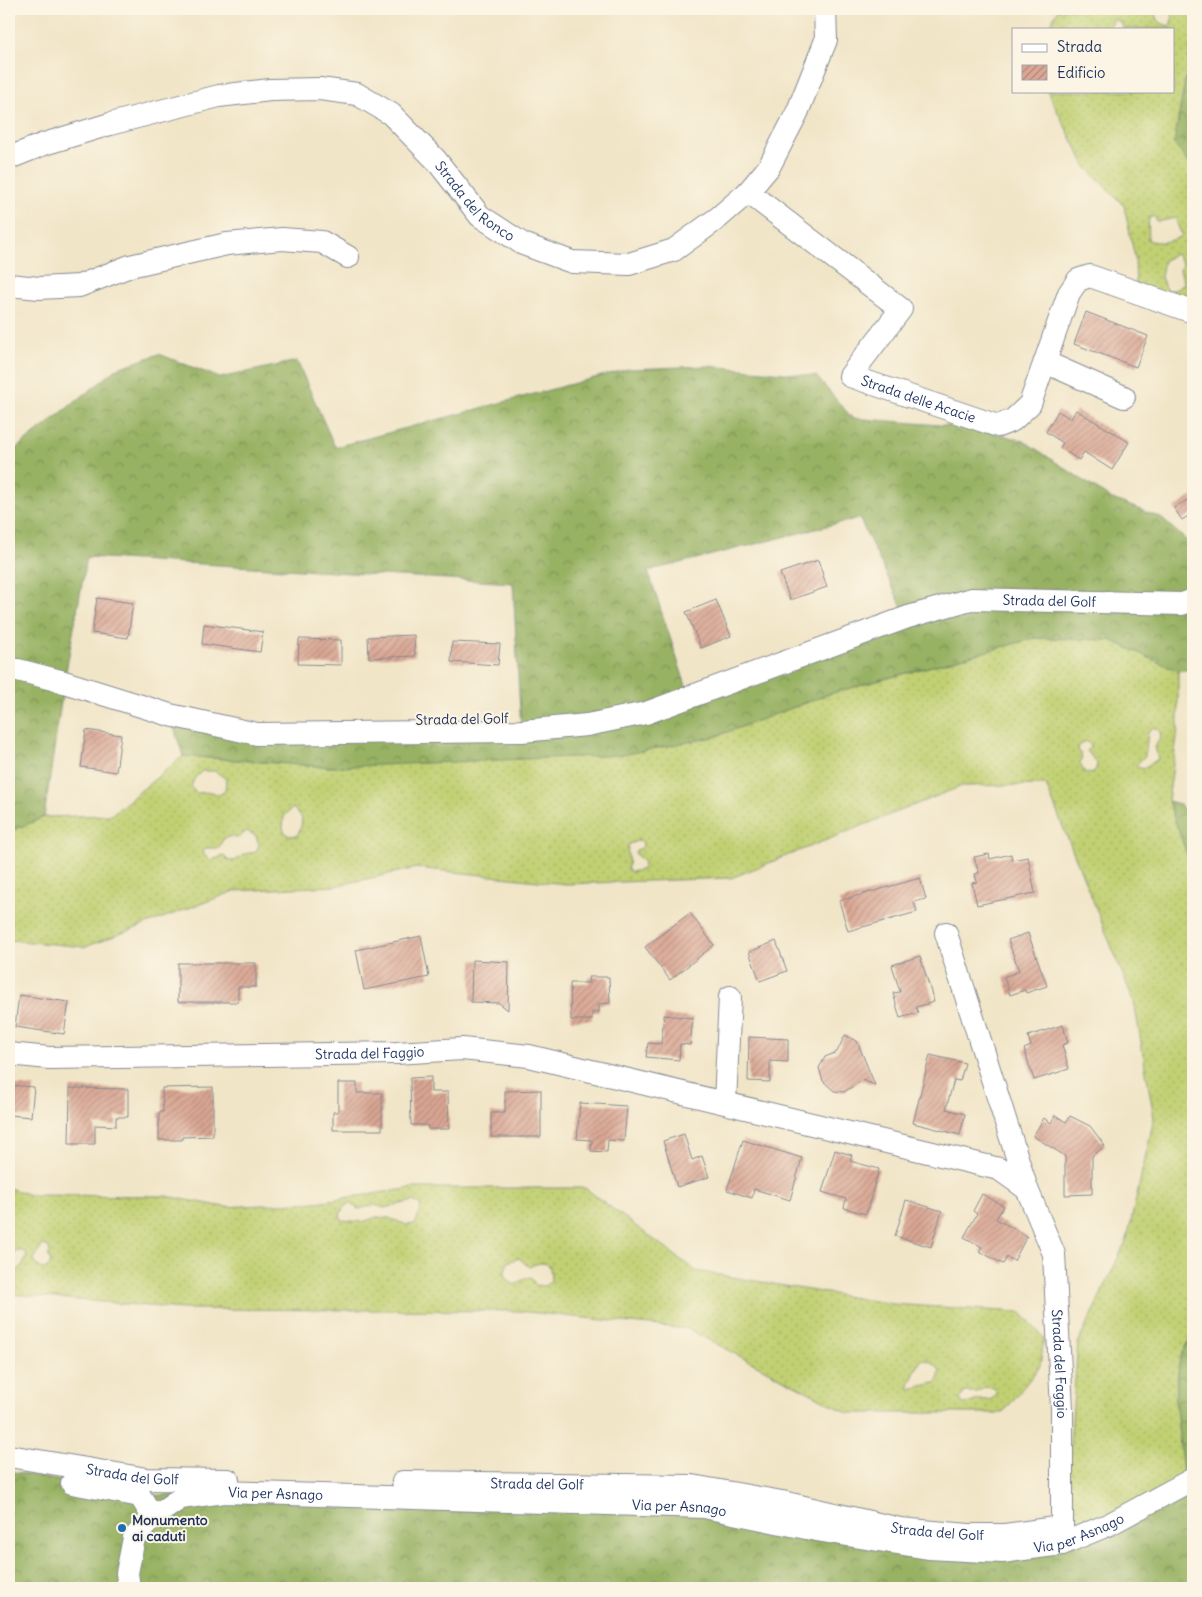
<svg xmlns="http://www.w3.org/2000/svg" width="1202" height="1597" font-family="Delius,sans-serif">
	<style>
		.grass { fill: url(#grass-dots); stroke: #6e8068; fill-rule: evenodd }
		.forest { fill: url(#forest-crowns); stroke: #5a7061; fill-rule: evenodd }
		.building { fill: url(#building-hatch) }
		.lines { fill: none; stroke-linecap: round; stroke-linejoin: round }
		.minor-casing { stroke: #868a92; stroke-width: 24 }
		.minor { stroke: #fff; stroke-width: 22 }
		.poi-dot { fill: #1f6fb2; stroke: #fcf5e5; stroke-width: 2 }
		.labels { text-anchor: middle; dominant-baseline: central; stroke-width: 4; stroke-linejoin: round; paint-order: stroke }
		.street-label { font-size: 14px; fill: #1b2f5e; stroke: #fcf5e5 }
		.poi-label { font-size: 14px; font-weight: bold; fill: #1b2f5e; stroke: #fcf5e5; text-anchor: start }
	</style>
	<defs>
		<pattern id="grass-dots" width="8" height="8" patternUnits="userSpaceOnUse" patternTransform="scale(1.25)"><rect width="8" height="8" fill="#c1d072"/><path d="M2 2h.1M6 6h.1" fill="none" stroke="#a5b365" stroke-width="1.8" stroke-linecap="round"/></pattern>
		<pattern id="forest-crowns" width="20" height="18" patternUnits="userSpaceOnUse" patternTransform="scale(1.25)"><rect width="20" height="18" fill="#98b264"/><path d="M2 6a3 3 0 1 1 6 0M12 15a3 3 0 1 1 6 0" fill="none" stroke="#7b9156"/></pattern>
		<pattern id="building-hatch" width="6" height="6" patternUnits="userSpaceOnUse" patternTransform="scale(1.25)"><rect width="6" height="6" fill="#daa693"/><path d="M-1 1l2-2M0 6l6-6M5 7l2-2" fill="none" stroke="#b0887b"/></pattern>
	</defs>
	<rect width="100%" height="100%" fill="#fcf5e5"/>
	<filter id="ink" filterUnits="userSpaceOnUse"><feTurbulence type="fractalNoise" baseFrequency=".02" numOctaves="2"/><feDisplacementMap in="SourceGraphic" scale="10" xChannelSelector="R" yChannelSelector="G"/><feConvolveMatrix kernelMatrix="1 2 1 2 8 2 1 2 1" color-interpolation-filters="sRGB"/></filter>
	<filter id="wash" filterUnits="userSpaceOnUse"><feTurbulence type="fractalNoise" baseFrequency=".0096" numOctaves="4" result="noise"/><feDisplacementMap in="SourceGraphic" scale="20" xChannelSelector="R" yChannelSelector="G"/><feGaussianBlur stdDeviation="1.12" result="paint"/><feColorMatrix in="noise" values="0 0 0 0 0 0 0 0 0 0 0 0 0 0 0 0 0 1.4 0 .05"/><feComposite in="paint" operator="in"/></filter>
	<g filter="url(#wash)">
		<rect width="100%" height="100%" fill="#f1e5c7"/>
		<path class="grass" d="M1058,9h95c3,10 6,15 17,17l3,-10 -5,-7h25v27l-19,108 19,25v47l-3,1 3,12v76l-57,-15 -1,-32 -11,-52 -38,-39 -39,-76h126v-62h-50l-1,-6 -8,-4 -6,10h-60zM1154,216l3,6 18,-4 7,18c-12,6 -21,8 -34,4 2,-8 -1,-14 1,-22zM1176,254l7,10 -3,5 4,15 -9,6h-9l-5,-13 3,-17z
			M1035,638l76,2 67,31v59l-10,71 25,70v463l-13,24 -5,40 10,86 -123,60 16,-201 49,-104 27,-121 -20,-116 -88,-217 -84,1 -231,92 -165,6 -150,-16 -81,18 -100,5 -150,56 -76,-7v-108l35,-15 67,-2 72,-59 148,11 383,-30 115,-43zM1153,727l6,3 2,6 -6,11 3,12 -16,10 -6,-4 9,-9 3,-24zM1086,741l5,5 -4,5 10,12 -1,6 -4,5 -8,-2 -4,-9 2,-6 -4,-8 1,-3zM202,771h13l11,8 -1,12 -6,4 -7,-3 -16,1 -5,-6 3,-8zM293,808l9,10 -1,8 -4,10 -10,-1 -4,-6 1,-13zM247,831l9,5 3,9 -3,7 -12,2 -9,7 -7,-1 -4,-4 -13,4 -6,-4 -2,-5 4,-3h12l4,-9 8,-3 7,2zM640,840l3,3 -1,5 -6,2 -1,3 9,10 -1,6 -12,3 -4,-3c4,-9 -2,-16 2,-25z
			M9,1188l21,7 136,1 59,11 91,-5 97,-14h172l111,83 196,33 128,8 24,26 -4,28 -37,47h-155l-160,-84 -170,-18 -335,-2 -174,-15zM413,1201l8,4 -5,18 -9,2 -18,-7 -12,-1 -15,5 -20,-2 -2,-5 4,-8 6,-4 8,6 17,-4 9,3zM43,1245l6,2 1,6 -2,2 3,7 -3,6 -6,1 -7,-5 -1,-5zM16,1250l10,2c2,10 -7,15 -11,23l-5,-1 -1,-5 4,-3 -2,-9zM519,1258l10,9c9,-4 13,-6 21,-1l1,15 -6,5 -9,-1 -5,-7h-6l-10,7 -9,-6 -1,-8 3,-9zM921,1360c10,0 14,3 19,11l-2,11 -28,7 -1,-5zM985,1387l9,1 3,5c-5,9 -9,6 -18,7 -6,1 -9,4 -16,4l-3,-5 5,-7h12z"/>
		<path class="forest" d="M1193,36v133l-19,-25z
			M159,354l61,24 77,-17 38,86 293,-78 81,-3 107,10 36,42 124,10 48,13 86,57 51,20 32,28v123l-15,2 -67,-31 -76,-2 -206,56 -115,43 -92,18 -291,12 -148,-11 -13,-41 87,19 264,-3 -8,-148 -426,-26 -23,125 -20,135 -35,15v-378l109,-86zM859,518l48,99 -217,81 -42,-127z
			M1168,801l12,3 13,22v45z
			M1193,1334v254h-1129l-3,-6 -13,6h-39v-117l131,25 84,-4 480,15 358,37 122,-60 -9,-86 5,-40z"/>
		<g id="blocks">
			<path class="building" d="M1086,312l62,24 -12,31 -62,-23z
				M1076,410l53,32 -17,28 -28,-18 -5,8 -19,-12 3,-5 -17,-11 12,-21 13,8z
				M1193,496v17l-11,7 -8,-12z
				M818,560l9,27 -37,13 -10,-27z
				M97,598l36,5 -5,35 -36,-5z
				M716,600l15,36 -30,12 -15,-36z
				M204,624l59,8 -3,20 -58,-8z
				M414,635l1,21 -46,2 -1,-21z
				M299,639l42,1v25l-43,-1z
				M452,642l48,2 -2,21 -47,-3z
				M86,730l35,5 -5,37 -35,-5z
				M989,854l1,5 21,-5 1,6 16,-3 7,36 -58,12 -5,-22 5,-1 -2,-8 4,-1 -5,-16z
				M920,878l6,21 -12,3 3,10 -69,19 -9,-30z
				M690,913l24,32 -44,35 -25,-33z
				M1028,933l19,53 -21,7 -1,-3 -15,5 -6,-18 15,-6 -11,-31z
				M421,936l8,41 -65,13 -8,-40z
				M776,941l11,30 -27,10 -11,-29z
				M920,956l14,46 -18,5 2,6 -18,5 -7,-25 7,-1 -8,-27z
				M472,960l37,2 -1,48 -9,-7 -28,-1z
				M178,963h78v24h-18v15h-60z
				M588,977h21l1,26 -11,1v8h-7v8h-21l-1,-37h19z
				M19,995l50,7 -5,32 -49,-7z
				M664,1015l29,3 -3,27 -10,-1 -1,16 -33,-3 2,-14 13,1z
				M1063,1025l5,18 -6,2 7,24 -35,11 -10,-31 7,-3 -3,-10z
				M845,1035l12,6 18,44 -13,-5 -18,12 -10,-1 -11,-10 -4,-13 6,-11 12,-5z
				M749,1037l39,2v23l-18,-1v21l-22,-1z
				M930,1055l35,8 -5,18 -6,-1 -8,29 19,5 -5,21 -47,-12z
				M431,1077v15h17l1,37h-21l-1,-4h-16l-1,-47z
				M338,1083h19v10h25v37h-49v-18h5z
				M9,1085l25,2 -3,30 -22,-2z
				M213,1087v49l-31,1v3h-23v-28h4l-1,-24z
				M70,1088l58,1v28h-12v9l-21,-1v19h-26z
				M541,1090v47h-50v-24h14v-22z
				M580,1103l47,3 -3,35 -16,-1 -1,12 -16,-1 1,-11 -15,-1z
				M1055,1115l11,7 4,-6 20,10 15,20 -13,10v38l-27,1v-39l-32,-20 11,-18 7,5z
				M684,1134l8,26 10,-4 7,21 -32,10 -14,-46z
				M743,1140l59,18 -12,42 -36,-11 -2,9 -25,-8z
				M835,1150l17,5 -2,6 29,8 -13,45 -22,-6 2,-9 -24,-7z
				M982,1194l22,12 -8,13 31,17 -13,25 -7,-4 -4,7 -24,-13 3,-4 -18,-10 13,-23 -4,-3z
				M906,1200l36,11 -11,36 -36,-11z"/>
		</g>
	</g>
	<g filter="url(#ink)">
		<use href="#blocks" fill-opacity="0" stroke="#868a92" stroke-width="1"/>
		<g class="lines">
			<defs>
				<g id="minor">
					<path id="s1" d="M9,158l35,-14 66,-20 109,-28 51,-6 50,-1 37,5 34,20 45,46 44,56 43,28 49,18 57,2 45,-14 44,-32 30,-26 21,-25 28,-54 29,-73 -1,-31"/>
					<path id="s2" d="M748,192l153,117 -51,67 148,50 15,-6 17,-16 39,-111 9,-13 12,-4 103,36"/>
					<path d="M9,285l30,3 40,-2 51,-20 97,-22 55,-5 40,3 26,15"/>
					<path d="M1045,362l79,35"/>
					<path id="s3" d="M9,669l9,1 46,12 106,33 87,19 265,-3 65,-6 59,-12 262,-96 63,-18 211,5 11,-4"/>
					<path d="M946,933l81,256"/>
					<path id="s4" d="M9,1054l40,4 347,-5 66,-4 67,7 470,113 28,20 27,65 8,155v135"/>
					<path d="M725,1102l5,-105"/>
					<path id="s5" d="M9,1456l138,23 81,1"/>
					<path id="s6" d="M403,1482l289,4 90,16 118,27 69,6h36l56,-8"/>
					<path d="M72,1483l68,13 13,21"/>
					<path id="s7" d="M129,1588l-2,-15 7,-35 19,-21 28,-19 43,-6 480,15 112,23 112,18 74,4 60,-8 48,-20 83,-45"/>
				</g>
			</defs>
			<use href="#minor" class="minor-casing"/>
			<use href="#minor" class="minor"/>
		</g>
	</g>
	<circle class="poi-dot" cx="122" cy="1528" r="5"/>
	<g class="labels">
		<g class="street-label">
			<text stroke="none"><textPath href="#s1" startOffset="519">Strada del Ronco</textPath></text>
			<text stroke="none"><textPath href="#s2" startOffset="349">Strada delle Acacie</textPath></text>
			<text stroke="none"><textPath href="#s3" startOffset="1070">Strada del Golf</textPath></text>
			<text transform="translate(462 719) rotate(-1)">Strada del Golf</text>
			<text stroke="none"><textPath href="#s4" startOffset="361">Strada del Faggio</textPath></text>
			<text stroke="none"><textPath href="#s4" startOffset="1219">Strada del Faggio</textPath></text>
			<text stroke="none"><textPath href="#s5" startOffset="125">Strada del Golf</textPath></text>
			<text stroke="none"><textPath href="#s6" startOffset="134">Strada del Golf</textPath></text>
			<text stroke="none"><textPath href="#s7" startOffset="208">Via per Asnago</textPath></text>
			<text stroke="none"><textPath href="#s7" startOffset="612">Via per Asnago</textPath></text>
			<text stroke="none"><textPath href="#s6" startOffset="539">Strada del Golf</textPath></text>
			<text stroke="none"><textPath href="#s7" startOffset="1018">Via per Asnago</textPath></text>
		</g>
		<g class="poi-label">
			<text x="132" y="1520">Monumento<tspan x="132" dy="16">ai caduti</tspan></text>
		</g>
	</g>
	<rect width="1202" height="1597" fill="none" stroke="#fcf5e5" stroke-width="30"/>
	<rect x="1012" y="28" width="162" height="65" fill="#fcf5e5" stroke="#a2a6af"/>
	<rect x="1022" y="44" width="25" height="8" fill="#ffffff" stroke="#a2a6af"/>
	<text x="1057" y="52" font-size="15" fill="#1b2f5e">Strada</text>
	<rect x="1022" y="65" width="25" height="15" fill="url(#building-hatch)" stroke="#a2a6af"/>
	<text x="1057" y="78" font-size="15" fill="#1b2f5e">Edificio</text>
</svg>
